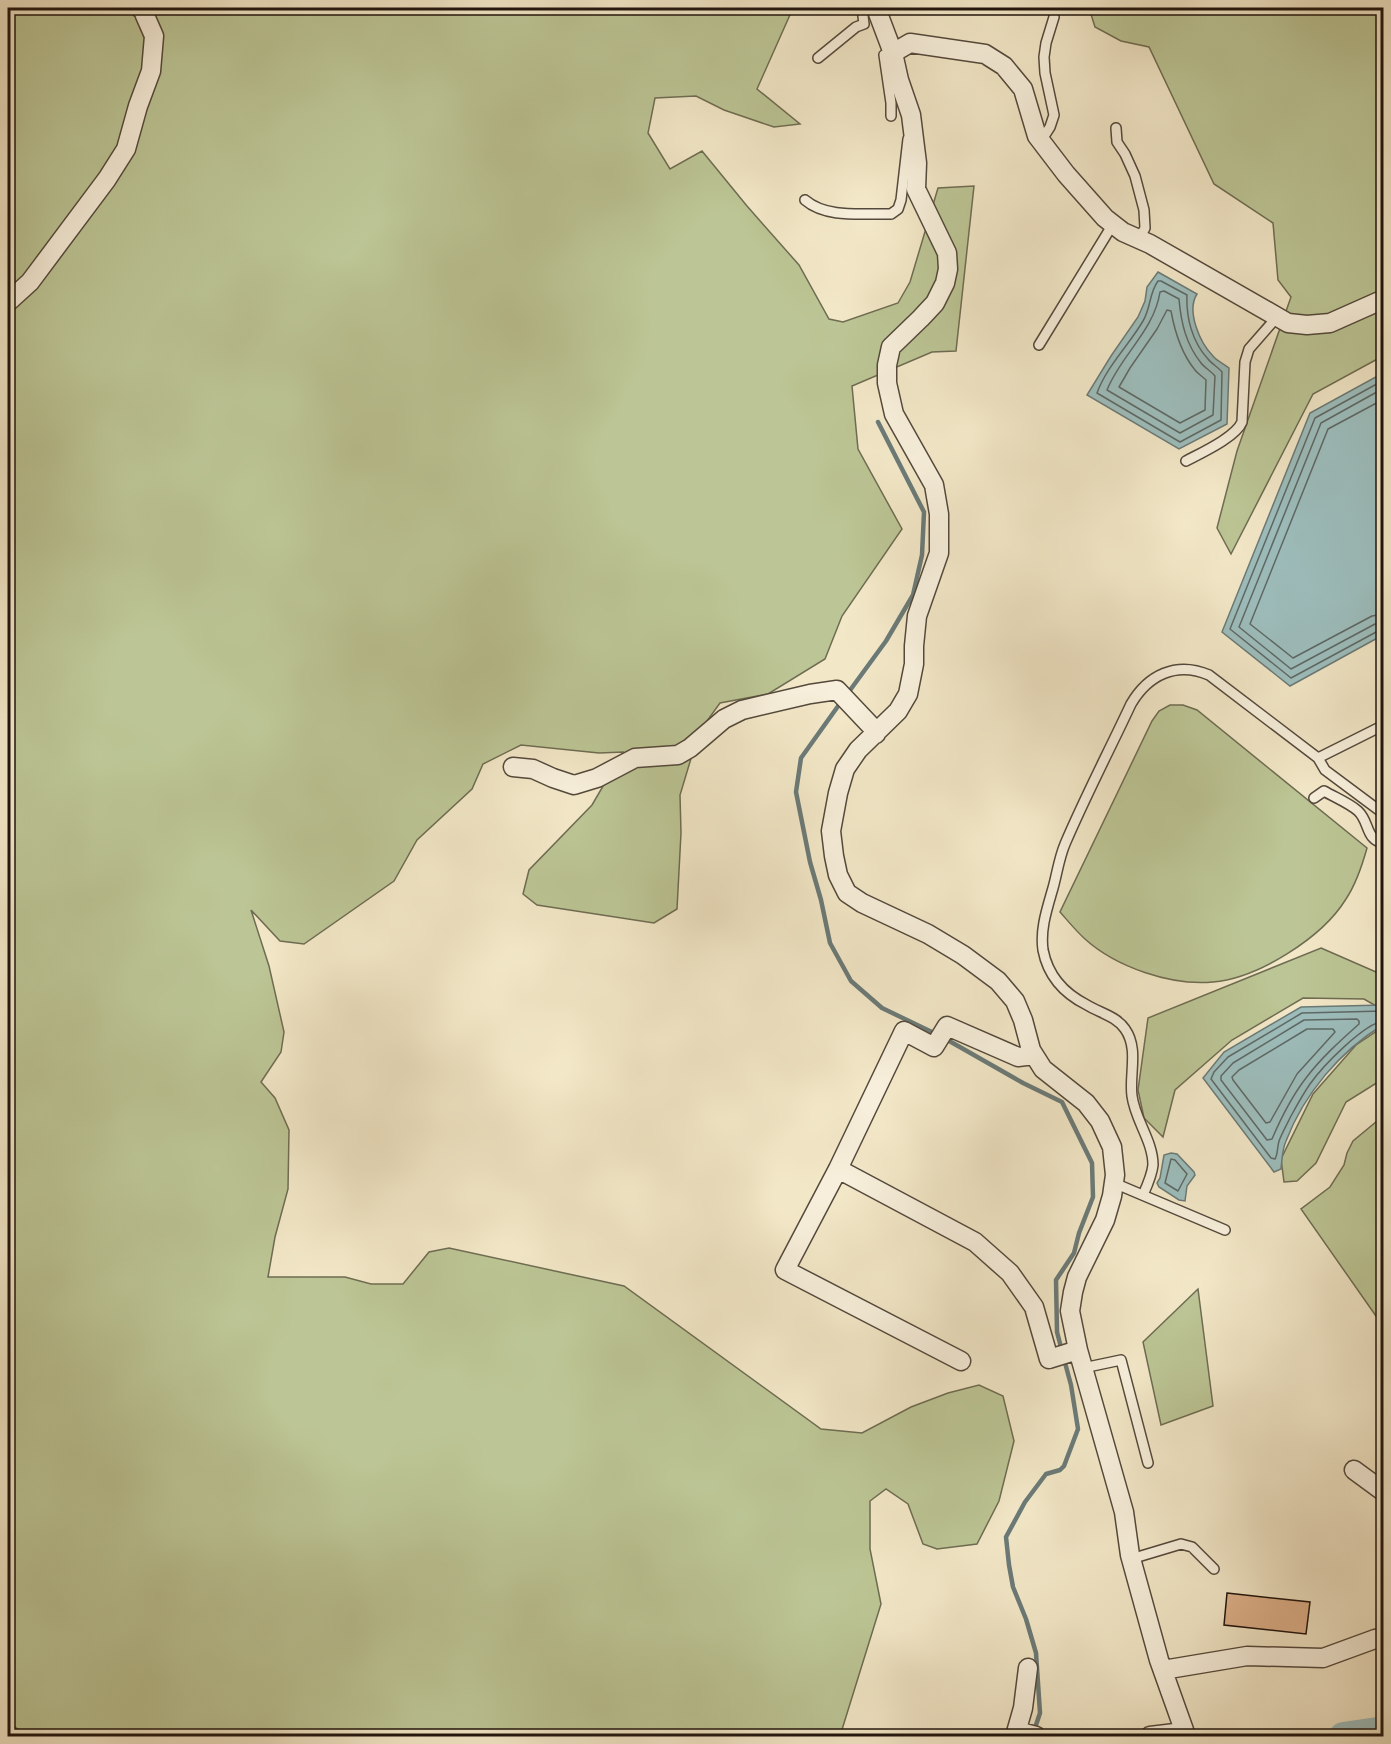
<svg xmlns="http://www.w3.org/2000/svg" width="1391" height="1744" font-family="Alegreya,serif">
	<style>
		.green { fill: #bcc595; stroke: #6e6c52; stroke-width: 1.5 }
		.water { fill: #9dbebd; stroke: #6b7a77; stroke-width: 1.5 }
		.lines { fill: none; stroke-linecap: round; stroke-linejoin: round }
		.shore { stroke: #5e6966; stroke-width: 1.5 }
		.stream { stroke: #6b7a77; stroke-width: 4.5 }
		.river { stroke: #9dbebd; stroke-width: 28 }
		.building { fill: #ddb08a; stroke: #1f140e; stroke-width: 1.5 }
		.lane-casing { stroke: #54493c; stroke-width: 12 }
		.street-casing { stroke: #54493c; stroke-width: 21 }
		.lane { stroke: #f7efdb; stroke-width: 9 }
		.street { stroke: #f7efdb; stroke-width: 18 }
	</style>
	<rect width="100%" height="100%" fill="#f2e7c7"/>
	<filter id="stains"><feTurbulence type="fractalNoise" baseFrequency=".00333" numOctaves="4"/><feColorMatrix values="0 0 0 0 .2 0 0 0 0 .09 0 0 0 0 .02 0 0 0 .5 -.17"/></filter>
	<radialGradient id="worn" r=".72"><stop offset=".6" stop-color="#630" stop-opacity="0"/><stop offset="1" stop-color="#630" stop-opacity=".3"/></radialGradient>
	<path class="green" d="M8,8h785l-36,81 43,35 -26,3 -50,-17 -28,-14 -41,2 -7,35 22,36 32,-18 45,55 52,59 30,54 14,3 55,-19 12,-21 28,-94 36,-2 -18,165 -24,1 -80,34 6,63 44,80 -60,87 -17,43 -57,35 -48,9 -21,29 -19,63 1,38 -4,76 -23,14 -117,-18 -14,-11 6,-24 63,-65 31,-53 -24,1 -78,-8 -38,19 -11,25 -55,51 -23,41 -90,63 -24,-3 -29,-31 18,56 15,66 -3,20 -20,30 14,16 14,32 -1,59 -13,48 -7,40h77l26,7h32l26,-32 20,-4 175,38 197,143 41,4 49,-26 37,-14 31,-8 24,11 11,45 -15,60 -22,43 -40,5 -14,-5 -15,-40 -22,-15 -16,12v48l11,55 -41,132h-811l-21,-13z
		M1089,8h294v348l-70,38 -82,160 -14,-26 20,-77 54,-154 -13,-17 -5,-57 -59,-39 -65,-137 -28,-6 -26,-14z
		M1170,705h13l14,5 170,138c-5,18 -11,36 -21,51 -24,39 -88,79 -133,83 -42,4 -97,-15 -128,-43 -9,-8 -17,-18 -25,-27l92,-191 7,-10z
		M1321,948l62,27v35l-19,-11 -61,-1 -71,42 -57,50 -12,47 -19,-19 -6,-28 10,-72z
		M1383,1027v52l-37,23 -30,61 -19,18 -13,1 -3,-23 32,-65 43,-49z
		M1382,1117h1v209l-82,-117 29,-22 14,-22 3,-12 6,-12z
		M1198,1289l15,117 -52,19 -18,-83z"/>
	<path class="water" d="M1158,272l39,22c-11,17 3,49 16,62 4,5 11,8 16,12l-2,56 -48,25 -92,-54 24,-39 27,-39 7,-16 2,-14z
		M1383,373v262l-93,51 -68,-54 88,-219z
		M1383,1005v20c-43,26 -79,69 -97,116 -4,9 -4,19 -5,28l-7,3 -71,-94 21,-26 77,-45z
		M1171,1153l6,1 17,18 1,3 -8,11 -2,15 -6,-1 -20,-13 -2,-4 3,-5 4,-23z"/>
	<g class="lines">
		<path class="shore" d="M1161,281l26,14c-1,22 5,47 21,64 4,5 10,8 14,13l-1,48 -41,22 -83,-49c10,-27 32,-48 46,-72 8,-13 6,-28 15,-40z
			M1164,291l15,8c2,24 7,45 22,64 4,5 10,8 14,13l-2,39 -33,18 -73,-43c14,-35 47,-59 53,-98z
			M1167,310l4,1c4,22 10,42 24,59 3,4 7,6 11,10l-1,30 -25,13 -61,-36 11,-19 27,-39z
			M1384,380l-69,38 -85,211 61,49 87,-47 6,-1
			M1384,388l-63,35 -82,204 52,42 84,-45 9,-1
			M1384,399l-56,30 -78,195 43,34 79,-42 12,-2
			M1384,1011l-82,2 -74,44 -14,15 -3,7 60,79 4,1c3,-5 2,-11 4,-18 3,-8 8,-17 12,-25 6,-11 12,-22 19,-32 12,-17 54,-61 74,-63
			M1357,1019l2,2v3c-19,17 -38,34 -53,54 -14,18 -25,40 -34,61l-5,1 -46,-60v-4l12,-13 71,-43z
			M1307,1029h26l2,3 -38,42 -27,48 -4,1 -33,-43 -1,-3 7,-7z
			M1171,1159l4,1 12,14 -9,17 -13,-8z"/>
		<path class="stream" d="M848,693l38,-52 27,-46 9,-40 2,-43 -46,-90
			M841,702l-40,56 -5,34 14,70 11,38 9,43 21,38 31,27 54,26
			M944,1038l79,45 39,19 30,61 1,34 -14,36 -5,20 -18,27 1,52 5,19
			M1034,1731l6,-18 -4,-60 -10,-34 -13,-32 -4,-22 -3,-28 19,-35 21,-28 14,-4 4,-4 14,-37 -7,-44 -7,-26"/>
		<path class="river" d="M1343,1736l41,-6"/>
	</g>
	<path class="building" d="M1227,1593l83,9 -4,32 -82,-9z"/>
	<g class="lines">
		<defs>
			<path id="lane" d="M818,58l38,-31 8,-3 -2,-16
				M891,116v-13l-7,-48 9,-2
				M1116,128l1,14 8,12 10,22 9,34 1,18 -6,11
				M1041,141l9,-14 4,-12 -9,-42 -1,-16 2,-14 8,-26
				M805,200c22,19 59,13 86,14l7,-5 3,-9 7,-61
				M1039,345l74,-121
				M1186,461c15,-8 50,-24 56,-39l3,-60 4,-13 28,-32
				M1318,758l7,12 59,44
				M1314,798l10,-7c10,6 25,12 34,20 12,11 7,29 26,32
				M1114,1183l111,47
				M1143,1195c4,-9 9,-20 10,-30 0,-24 -18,-45 -21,-69 -3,-22 7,-47 -7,-67 -9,-13 -25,-16 -38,-24 -22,-11 -39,-29 -44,-55 -3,-21 4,-41 10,-62 4,-14 6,-30 12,-44 20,-47 44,-93 66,-140 17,-29 45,-43 78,-29l109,83 66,-33
				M1083,1368l38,-8 27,103
				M1131,1559l50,-15 11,3 22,22"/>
			<path id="street" d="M876,8l17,45 6,27 12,35 6,48 -1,26 31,64 1,16 -3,14 -10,20 -14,15 -30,29 -4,18v18l7,31 40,71 5,29v39l-22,63 -3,30v18l-6,30 -10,17 -40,39 -13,19 -7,24 -7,38 3,25 4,19 9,18 15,10 66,31 35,21 35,26 17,20 8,19 8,30 12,19 43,34 14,18 12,26 3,28 -3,21 -7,24 -28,57 -4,15 -3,19 8,39 46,162 6,43 29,105 25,70 1,6
				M893,53l17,-10 75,11 19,12 19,23 14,47 29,38 39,44 18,14 27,12 138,79 19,2 23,-2 54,-24
				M8,302l22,-20 77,-103 19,-30 12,-43 13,-35 3,-35 -11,-25 -3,-3
				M513,767l20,2 20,9 21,7 23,-7 38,-20 43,-3 12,-7 34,-29 18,-9 68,-16 27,-4 35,37 4,7
				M838,1169l137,73 35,31 24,34 15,52 29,-9
				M961,1361l-176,-91 53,-101 66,-138 30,16 13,-21 71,31 16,-2
				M1354,1470l30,22
				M1163,1670l84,-14 76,2 52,-19 9,-1
				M1017,1731l19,5
				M1015,1736l8,-28 5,-40
				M1150,1736l25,-3 9,-3"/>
		</defs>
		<use href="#lane" class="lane-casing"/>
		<use href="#street" class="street-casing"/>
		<use href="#lane" class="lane"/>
		<use href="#street" class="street"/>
	</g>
	<rect width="1391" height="1744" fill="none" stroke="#f2e7c7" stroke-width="30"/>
	<rect x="9" y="9" width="1373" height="1726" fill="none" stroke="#1f140e" stroke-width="3"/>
	<rect x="15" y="15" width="1361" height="1714" fill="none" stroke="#1f140e" stroke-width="1.5"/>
	<rect width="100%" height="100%" filter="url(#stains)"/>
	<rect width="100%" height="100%" fill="url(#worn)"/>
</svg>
